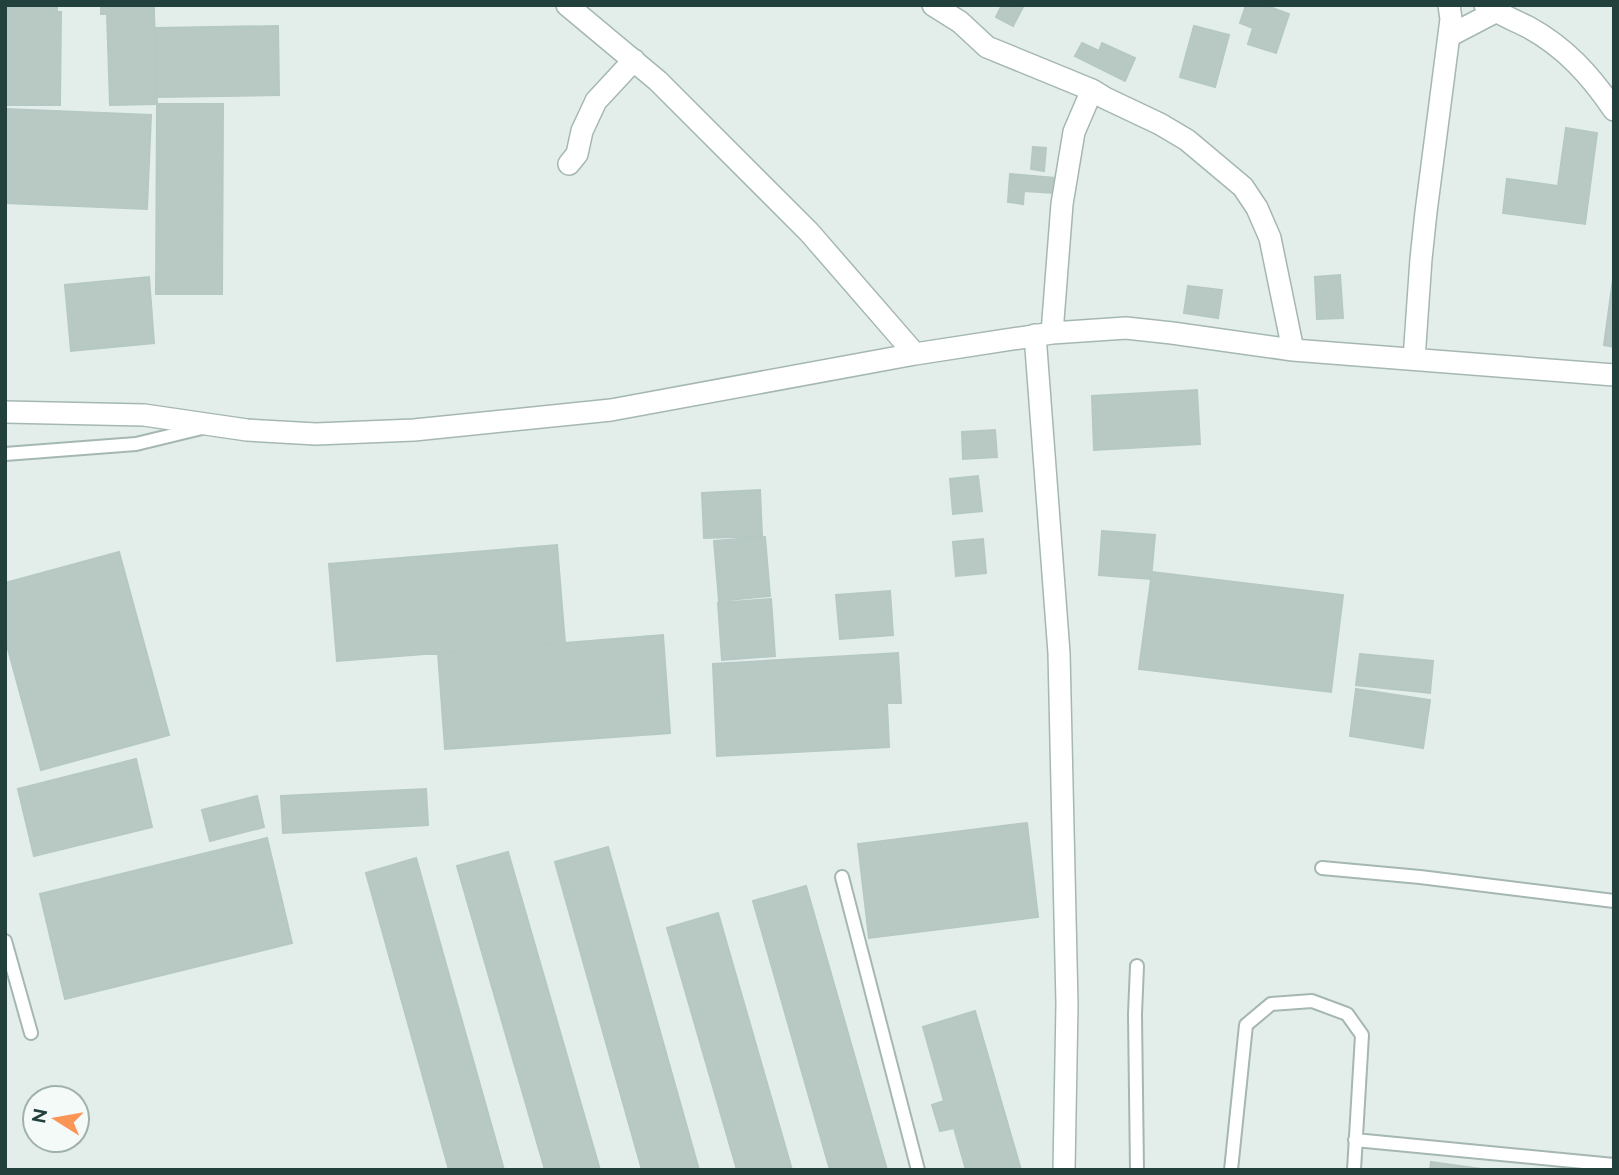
<svg xmlns="http://www.w3.org/2000/svg" width="1619" height="1175" font-family="Raleway,sans-serif">
	<style>
		.building { fill: #b8c9c4; stroke: #b5c8c3; stroke-width: 2 }
		.lines { fill: none; stroke-linecap: round; stroke-linejoin: round }
		.service-casing { stroke: #a5b7b3; stroke-width: 16 }
		.minor-casing { stroke: #a5b7b3; stroke-width: 24 }
		.service { stroke: #fff; stroke-width: 12 }
		.minor { stroke: #fff; stroke-width: 21 }
	</style>
	<rect width="100%" height="100%" fill="#e3eeeb"/>
	<path class="building" d="M5,5h52v7h-52z
		M101,5h53v8l-53,1z
		M1002,5h22l-11,21 -17,-9z
		M1246,5h18l25,9 -13,39 -28,-9 5,-16 -13,-5z
		M5,12h56l-1,93h-55z
		M154,13l3,91 -47,1 -3,-91z
		M278,26l1,69 -122,2 -1,-69z
		M1194,26l35,9 -14,52 -35,-10z
		M1082,43l17,8 3,-8 33,15 -10,23 -50,-25z
		M157,104h66l-1,190h-66z
		M5,109l146,6 -4,94 -142,-6z
		M1566,128l31,5 -12,91 -82,-11 4,-34 51,7z
		M1033,147l13,1 -2,23 -13,-2z
		M1010,174l45,4 -1,15 -30,-2 -1,13 -15,-2z
		M1614,272v75l-10,-2z
		M1340,275l3,43 -26,1 -2,-42z
		M149,277l5,66 -83,8 -6,-66z
		M1188,286l34,4 -4,28 -34,-5z
		M1197,390l3,54 -106,6 -2,-54z
		M995,430l2,27 -34,2 -1,-27z
		M978,476l4,35 -29,3 -3,-35z
		M760,490l2,46 -58,2 -2,-45z
		M1102,531l53,4 -4,44 -52,-4z
		M765,537l5,59 -51,5 -5,-60z
		M983,539l3,34 -30,3 -3,-34z
		M557,545l8,98 -228,18 -8,-97z
		M119,552l50,183 -128,35 -36,-132v-55z
		M1152,572l191,23 -12,97 -192,-23z
		M890,591l3,44 -53,4 -4,-44z
		M771,599l4,57 -53,4 -4,-57z
		M663,635l7,98 -225,16 -7,-96z
		M898,653l3,50h-14l2,44 -172,9 -4,-92z
		M1360,654l73,7 -3,32 -74,-8z
		M1356,689l74,11 -7,48 -73,-12z
		M136,759l16,68 -118,29 -16,-67z
		M426,789l2,36 -145,8 -2,-37z
		M257,796l7,31 -54,14 -8,-31z
		M1027,823l11,94 -169,21 -11,-94z
		M267,838l25,105 -227,56 -25,-105z
		M608,847l91,323h-57l-87,-308z
		M508,852l92,318h-55l-88,-304z
		M416,858l88,312h-55l-83,-297z
		M806,886l81,284h-57l-77,-269z
		M718,913l74,257h-55l-70,-242z
		M975,1011l46,159h-55l-12,-42 -14,3 -8,-26 12,-4 -21,-74z
		M1431,1162l58,8h-59z"/>
	<g class="lines">
		<defs>
			<path id="service" d="M5,454l131,-10 66,-16
				M1322,868l98,9 194,24
				M842,877l76,293
				M5,941l26,92
				M1137,966l-2,48 2,156
				M1355,1140l259,25
				M1231,1170l15,-145 25,-21 41,-3 35,13 15,21 -8,135"/>
			<path id="minor" d="M567,5l91,76 151,151 106,122
				M933,5l27,17 27,25 105,43 -18,42 -12,72 -10,129
				M1485,5c14,9 29,15 43,22 37,20 63,49 86,83
				M1449,36l46,-24
				M1092,90l13,8 55,26 27,16 56,47 14,21 13,30 23,112
				M569,164l8,-10 5,-23 14,-30 38,-41
				M1035,335l24,318 8,351 -3,166
				M1414,359l7,-100 5,-47 25,-193 -2,-14
				M5,412l139,3 103,15 69,4 98,-4 197,-20 304,-56 137,-21 74,-5 46,5 121,17 321,25"/>
		</defs>
		<use href="#service" class="service-casing"/>
		<use href="#minor" class="minor-casing"/>
		<use href="#service" class="service"/>
		<use href="#minor" class="minor"/>
	</g>
	<rect width="1619" height="1175" fill="none" stroke="#22413d" stroke-width="14"/>
	<g transform="translate(56 1119) rotate(281)"><circle r="33" fill="#f4faf8" stroke="#a0b0ad" stroke-width="2"/>
	<path d="M0-5L12 26L0 18L-12 26Z" fill="#fa9556"/>
	<text y="-10" font-size="19" font-weight="bold" text-anchor="middle" fill="#22413d">N</text>
	</g>
</svg>
